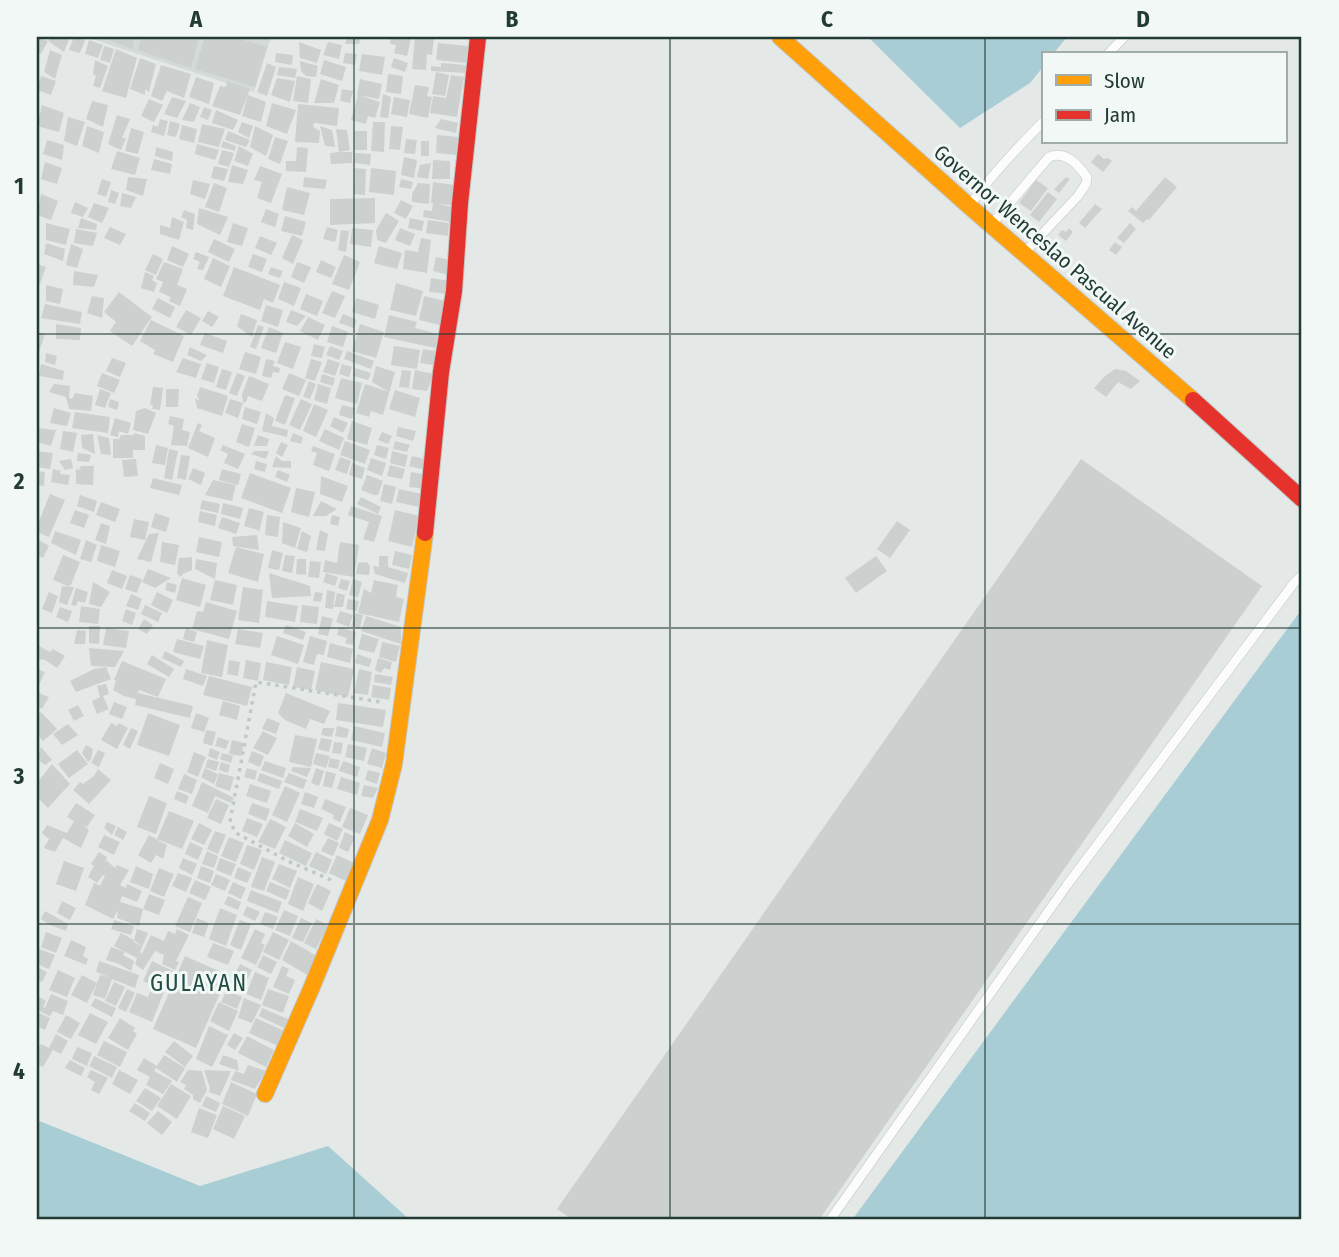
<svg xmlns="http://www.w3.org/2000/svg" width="1339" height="1257" font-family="'Fira Sans Condensed',sans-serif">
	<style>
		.built { fill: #d3dad7 }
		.water { fill: #a8cdd4 }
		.building { fill: #ccd0cf }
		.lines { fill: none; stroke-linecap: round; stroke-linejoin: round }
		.lane-casing { stroke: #c1c6c4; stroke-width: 10 }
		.slow-casing { stroke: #c0c6c4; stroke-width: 18 }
		.jam-casing { stroke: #c0c6c4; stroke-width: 18 }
		.path { stroke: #c1c9c5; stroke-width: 3.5; stroke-dasharray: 3.5 5; stroke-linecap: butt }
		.lane { stroke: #fbfcfb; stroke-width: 9 }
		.slow { stroke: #ff9f0a; stroke-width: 16 }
		.jam { stroke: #e5322d; stroke-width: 16 }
		.grid { fill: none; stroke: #233b35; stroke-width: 2; stroke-opacity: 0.55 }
		.labels { text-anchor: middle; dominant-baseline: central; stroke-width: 6; stroke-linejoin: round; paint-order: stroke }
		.street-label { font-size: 21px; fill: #233b35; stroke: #f2f8f5 }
		.neighbourhood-label { font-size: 23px; letter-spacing: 2px; fill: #214c43; stroke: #f2f8f5 }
		.neatline { fill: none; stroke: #233b35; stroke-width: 2.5 }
		.grid-label { font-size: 23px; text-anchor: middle; font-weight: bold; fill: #233b35 }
	</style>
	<rect width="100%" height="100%" fill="#e4e9e7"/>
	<path class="built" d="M86,37h185l-17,55z"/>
	<path class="water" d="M868,37h199l-14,17h-10v13l-13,16 -70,45z
		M1302,609v611h-450l416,-565z
		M37,1120l163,66 128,-40 82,74h-373z"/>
	<path class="building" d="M52,37h18l-6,15 -16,-11 -7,13 -4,-2v-14l11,3z
		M74,37l11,3 -5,13 -11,-3z
		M108,37h26l-2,12 -25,-10z
		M141,37h58l-8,31 -53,-18z
		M205,37h28l34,10 -12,40 -60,-18z
		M347,37h14l-2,7h-14z
		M391,37h16l4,2 -4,17 -13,-3 2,-8 -6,-1z
		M415,37l19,1 -2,17 -5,-1 -1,16 -14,-1z
		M89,40l14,5 -5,13 -13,-4z
		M299,42l22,8 -4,13 -17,-5z
		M328,42l14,3 -3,14 -16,-4z
		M438,43l30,3 -2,17 -30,-3z
		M104,46l10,3 -4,14 -10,-3z
		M116,49l21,9 -11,40 -24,-7z
		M50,50l12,5 -7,24 -11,-7z
		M276,53l17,2 -1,10 -17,-3z
		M345,53l12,1 -2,11 -12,-2z
		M362,54l23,3 -3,18 -23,-4z
		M140,58l16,6 -7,28 -4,-3v6l-15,-6z
		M394,58l14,5 -3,9 -14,-5z
		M95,60l13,6 -8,22 -7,-2 3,-10 -3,-2z
		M324,60l22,7 -4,14 -22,-7z
		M300,61l18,5 -2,11 -10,-1 -5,-5z
		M267,63l9,4 -9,29 -10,-4z
		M441,63l25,2 -1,8 -34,-2v-5l10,1z
		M161,65l30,9 -7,24 -17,-7 -5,10 -11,-5z
		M279,67l18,2 -2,9 -18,-3z
		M436,72l13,3 -4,21 -13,-2z
		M388,74l15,2 -2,18 -15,-2z
		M451,75l13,2 -7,40 -27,-4 3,-17 13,2z
		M41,76l15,5 -5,14 -14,-5z
		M297,76l14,3 -3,24 -15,-2z
		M196,77l18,6 -5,21 -20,-7z
		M277,78l18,3 -5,21 -19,-7z
		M321,79l18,6 -5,18h-20z
		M360,79l22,5 -3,15 -22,-4z
		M227,81l23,8 -10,26 -28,-9 8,-20 6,1z
		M415,85l14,2 -2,9 5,1 -4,21 -19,-4z
		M342,89l11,2 -3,12 -10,-2z
		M383,94l8,3 -3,21 -8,-1z
		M248,95l18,7 -5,20 -19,-6z
		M358,95l22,7 -5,16 -7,-2 -2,8 -15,-4z
		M172,97l14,4 -9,17 -13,-4z
		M394,97l16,3 -3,17 -16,-3z
		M149,99l14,6 -9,17 -13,-6z
		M92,101l16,4 -5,22 -17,-8z
		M190,103l10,4 -6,15 -12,-2z
		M272,103l24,7 -9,24 -21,-8z
		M298,104l41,4 -2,18 -23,-3 -1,4 7,4 -1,12 -24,-1z
		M42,105l22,8 -5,19 -22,-6z
		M204,107l8,3 -4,10 -8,-3z
		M216,110l22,10 -5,10 -21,-7z
		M117,115l13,4 -8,19h4l-5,12 -13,-6z
		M68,117l17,5 -8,24 -13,-5z
		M160,119l8,2 -4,15 -13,-4 2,-7 5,2z
		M441,119l17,4 -2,10 -21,-5z
		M170,121l10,3 -4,13 -9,-2z
		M242,122l11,4 -4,12 -11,-6z
		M373,122h12l-1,30 -13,-1z
		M202,124l23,5 -6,18 -21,-5z
		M182,125l15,4 -3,14 -15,-4z
		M87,126l17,6 -5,21 -17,-7z
		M255,126l18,9 -7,21 -16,-9z
		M320,126l12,4 3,17 -10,-1z
		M391,126l12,1 -3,23 -11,-1z
		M131,128l13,4 -6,22 -13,-3z
		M336,129l11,1 3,20 -11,2z
		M228,131l22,9 -4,7 -21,-7z
		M354,131h13v19h-13z
		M437,135l21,2 -2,18 -20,-2z
		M275,137l13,4 -8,23 -12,-5z
		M406,139l11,1 -2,14 -11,-1z
		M47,140l17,5 -2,15 -19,-6z
		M223,141l13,5 -1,5 -14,-4z
		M421,141h8v15h-8z
		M197,144l22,6 -4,10 -20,-6z
		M239,146l14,8 -5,12 -14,-5z
		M156,147l17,5 -1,9 -17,-5z
		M297,147l11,1 -2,24 -20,-1v-10h10z
		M222,150l12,3 -5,14 -11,-3z
		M117,151l23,7 -5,17 -24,-6z
		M340,152h12v11l-21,1 -1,-11z
		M355,153l16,1 -1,11 -16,-2z
		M1098,154l6,5 4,-1 4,3 -9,11 -12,-10z
		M404,157l13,3 -3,18 -13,-3z
		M154,159l18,5 -2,10 -19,-4z
		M433,160l17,1v18h-18z
		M45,162l17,6 -5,16 -16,-5z
		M431,163l-3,16 -11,-2 3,-12z
		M232,165l16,5 -5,14 -15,-2z
		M214,166l14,3 -4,12 -13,-3z
		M260,166l22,8 -11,29 -14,-5 5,-16 -8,-2z
		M354,168l12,1 -1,26 -12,-1z
		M371,168l25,3 -2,24 -25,-3z
		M128,177l19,2 -4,17 -17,-6z
		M304,177l23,3 -2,9 -22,-2z
		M1066,177l4,2 -11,14 -5,-4z
		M1165,177l12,10 -28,33 -2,-1 -4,4 -15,-12 4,-4 4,4z
		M102,179l9,3 -5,15 -9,-3z
		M401,179l12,3 -2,7 -12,-2z
		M193,180l17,4 -5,15 -15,-5z
		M1036,180l12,8 -17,23 -12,-8z
		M433,182l21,3 -3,20 -13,-1 15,3 -2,15 -28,-5 1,-7 8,1 1,-8h-2z
		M214,183l13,5 -8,24 -14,-5z
		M418,183l12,1 -1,20 -17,-2v-8z
		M287,187l23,6 -6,22 -22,-5z
		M111,190l8,3 -4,11 -7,-2z
		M1048,192l9,7 -18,23 -9,-7z
		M122,193l14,4 -5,11 -11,-2z
		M41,194l17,7 -7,19 -14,-5z
		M375,198v25l-45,2v-26z
		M401,200l12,6 -7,13 -12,-6z
		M75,202l13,6 -5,9 -12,-4z
		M94,203l15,5 -7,15 -14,-6z
		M1095,204l7,5 -17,19 -6,-5z
		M199,208l29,9 -8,18 -23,-11z
		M266,209l13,5 -4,13 -14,-5z
		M184,210l11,4 -2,16 -7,-2 1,-8 -6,-3z
		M386,213l13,8 -13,22 -9,-3 -1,-10z
		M285,216l21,6 -4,14 -21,-5z
		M172,217l12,5 -5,18 -19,-6v-9l10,3z
		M81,218l16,6 -1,6 -18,-2z
		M410,218l14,3 -2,10 -14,-3z
		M428,220l21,3 -1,13 -22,-3z
		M46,223l24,6 -4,16 -20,-5z
		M233,223l15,5 -6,18 -15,-4z
		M1130,223l6,6 -12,14 -7,-5z
		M110,227l16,7 -6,11 -16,-7z
		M327,227l11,3 -3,12 -12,-3z
		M352,228l21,2 -2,17 -21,-3z
		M400,228l15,6 -5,12 -15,-6z
		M1069,228l4,4 -7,9 -8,-6 4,-5 4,2z
		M76,229l21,4 -4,13 -19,-3z
		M341,230l8,1 -3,21 -8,-2z
		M292,235l11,5 -10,24 -11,-6z
		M260,236l17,7 -6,12 -16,-7z
		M421,238l10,2 -4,33 -24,-4 2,-19 13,2z
		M214,239l21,10 -6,13 -21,-10z
		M1115,242l7,5 -6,8 -7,-5z
		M46,243l19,6 -2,12 -19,-7z
		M71,244l12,5 -6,19 -11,-3z
		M172,246l17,8 -6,13 -16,-7z
		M379,246l23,7 -5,16 -23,-6z
		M196,252l13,5 -6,13 -6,-1 3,-7 -7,-3z
		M153,254l10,5 -7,16 -11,-5z
		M253,254l14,5 -5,13 -14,-5z
		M344,255l16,7 -11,28 -17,-6z
		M436,257l19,4 -3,15 -19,-5z
		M213,258l17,8 -9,21 -17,-8z
		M321,260l15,7 -5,11 -15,-6z
		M164,262l19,7 -6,16 10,4 -7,17 -11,-5 2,-4 -12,-5 4,-10 -7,-3z
		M297,262l14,5 -7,16 -13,-6z
		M37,264l9,3 -6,17 -3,-1z
		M234,267l46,18 -7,18 -9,-4 -4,11 -37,-14z
		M271,267l12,4 -3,7 -12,-4z
		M74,271l24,4 -4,12 -21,-2z
		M145,272l9,4 -2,4 5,3 -3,9 -13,-4z
		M431,278l19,3 -2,13 -19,-2z
		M284,282l17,6 -7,18 -16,-7z
		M396,283l27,8 -7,25 -26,-6z
		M46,285l17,4 -3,15 -14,-3z
		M332,291l13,5 -10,22 -13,-5z
		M119,292l33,25 -20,29 -22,-15 6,-9 -12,-10z
		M306,294l17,7 -6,15 -17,-7z
		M92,296l12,2 -2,20 -15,-5z
		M424,296l21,5 -5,24 -21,-5z
		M158,298l17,9 -5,11 -18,-9z
		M356,298l23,7 -4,14 -23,-7z
		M45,304l37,8 -2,12 -39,-6z
		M266,305l17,5 -5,17 -17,-6z
		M186,310l15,8 -10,17 -15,-8z
		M291,310l15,6 -9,10 -11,-4z
		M208,311l11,6 -7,10 -10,-6z
		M241,314l16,6 -5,17 -15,-11z
		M343,314l14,6 -3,8 -15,-5z
		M389,315l28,7 -2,6 23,6 -3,14 -51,-11z
		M308,317l17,8 -7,15 -18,-9z
		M151,320l33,16 -11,26 -20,-8 2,-4 -15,-9z
		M56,324l25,4 -1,12 -24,-1z
		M360,324l24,8 -8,26 -24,-7z
		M258,325l6,2 -8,22 -6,-2z
		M332,326l16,6 -5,15 -16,-5z
		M269,327l14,6 -7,20 -15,-5z
		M37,332l8,2 -8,24z
		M205,333l22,8 -4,12 -23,-8z
		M285,342l16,5 -8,22 -16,-6z
		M314,344l11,3 -3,11 -11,-2z
		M330,346l13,5 -4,9 -13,-5z
		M394,346l26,4 -3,19 -26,-4z
		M190,347l17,8 -6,6 -14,-6z
		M423,349l19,3 -3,14 -19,-3z
		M347,351l27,10 -3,8 -27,-10z
		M245,352l16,5 -5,17 -17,-5z
		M46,353l11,3 -2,9 -10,-3z
		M112,358l14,5 -6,14 -14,-6z
		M183,358l18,6 -5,14 -20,-6z
		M266,359l9,2 -2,5 7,2 -1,5 -6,-1 -2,6 -9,-2z
		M311,359l11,3 -7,19 -10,-3z
		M328,359l12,4 -5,13 -12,-4z
		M207,363l12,4 -5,16 -13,-4z
		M41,364l23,7 -1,9 -24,-4z
		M342,364l10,3 -3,10 -10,-3z
		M376,366l19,6 -12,43 -12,-4 -2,6 -13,-4 9,-29 24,8 -17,-10z
		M355,368l16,5 -3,7 -15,-4z
		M222,369l10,3 -6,18 -10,-3z
		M1115,369l11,2 14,10 -9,8 -13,-7 -12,15 -12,-9 10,-11z
		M402,370l9,1 -2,17 -10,-1z
		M415,370l19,4 -7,17 -15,-2z
		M102,373l18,7 -6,13 -17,-7z
		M237,373l8,3 -8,20 -8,-3z
		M289,373l17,7 -7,16 -17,-7z
		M322,374l13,4 -2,8 -13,-4z
		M249,376l20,8 -7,17 -14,-5 -2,6 -3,1 -1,-9z
		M341,378l21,5 -5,21 -22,-6z
		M309,381l7,3 -6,15 -7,-2z
		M54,384l16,2 -1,12 3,1 3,-6 18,3 -2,15 -22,-2 -3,-12 -17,-5z
		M318,384l13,4 -4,16 -13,-4z
		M153,387l10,1 -3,22 -8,-1 1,-4h-3z
		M200,387l28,9 -6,20 -25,-8 -2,-10 4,3v-2l-2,-3z
		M100,389l11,4 -6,15 -10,-3z
		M166,389h13l-1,18h-12z
		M395,390l25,8 -5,19 -26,-8z
		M285,395l10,3 -10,27 -10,-4z
		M110,399l9,3 -2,8 -9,-3z
		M230,399l13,4 -5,15 -13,-5z
		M301,399l11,5 -12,26 -11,-5z
		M314,404l14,6 -12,27 -13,-6z
		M342,405l13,3 -3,11 -13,-4z
		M245,407l16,5 -4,12 -15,-5z
		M54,408l17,5 -4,13 -17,-3z
		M145,408l11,5 -8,21 -15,-4 3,-19z
		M75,412l35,5 -2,16 -36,-5z
		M266,413l8,5 -2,8 16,4 -1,7 -25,-6z
		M170,416l14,3 -2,11 8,2 -3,14 -16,-1 3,-19 -6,-2z
		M334,417l14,6 -5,10 -13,-7z
		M115,418l16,5 -3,11 -9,-3 -1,6 -8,-2z
		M352,421l20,7 -5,17 -20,-6z
		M198,423l4,2 -3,6 16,7 -7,19 -20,-9z
		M242,424l13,4 -6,19 -13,-5z
		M398,427l18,4 -3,10 -17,-5z
		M37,428l19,2 -5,16 -14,-4z
		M325,429l19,9 -5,12 -20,-9z
		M63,431l14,2 -4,19 -13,-3z
		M382,432l10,4 -4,8 -10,-4z
		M134,433l11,3v14h-12v8h-20v-19h6l2,-4h13z
		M293,433l10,4 -2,7 -11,-3z
		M93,434l2,20 -13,-6 -1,-13z
		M97,435l12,3 2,17 -10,-1z
		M258,435l11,4 -2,7h-13z
		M345,441l25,9 -5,14 -25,-9z
		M395,441l15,4 -3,7 -14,-3z
		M281,442l7,3 -6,12 -6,-4z
		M156,445l12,3 -3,17 -13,-2z
		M223,445l22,9 -7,15 -14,-6 4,-9 -8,-4z
		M377,445l12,3 -3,11 -12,-4z
		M313,446l22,8 -6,17 -16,-6 4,-12 -6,-2z
		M169,449l9,2 -6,29 -8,-2z
		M37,451l16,2 -3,16 -13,-2z
		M255,451h14l-3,8 -15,-5z
		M392,451l16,4 -3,12 -15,-4z
		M78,453l13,2 -2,7 -12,-1z
		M181,455l9,1 -4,24 -9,-2z
		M276,456l6,5h9v7l-19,-1z
		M412,456l16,4 -3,10 -16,-4z
		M340,457l11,4 -4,13 -12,-4z
		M371,458l15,5 -4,13 -15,-6z
		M71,459l2,9 -8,2 -6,-9z
		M133,459h3l2,17 -14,1 -2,-17z
		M1081,459l181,127 -443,634h-246l-16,-11z
		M256,461l11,3 -2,8 -11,-3z
		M352,463l13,5 -3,11 -13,-4z
		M390,465l15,4 -3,10 -15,-3z
		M81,466h13l-1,19 -17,-1v-15l3,1z
		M193,468l12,5 -4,12 -13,-6z
		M53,469l8,2 -1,3 10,1 -2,10 -17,-3z
		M222,469l19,5 -3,11 -19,-5z
		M278,470l12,5 -3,7 -12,-5z
		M37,471l8,1 -1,14 -7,-1z
		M411,472l18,3 -2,14 -18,-2z
		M250,473l41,15 -9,25 -41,-15z
		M367,475l16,6 -5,14h-4l-13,-5z
		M321,476l27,10 -6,16 -22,-8z
		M153,478l29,7 -3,10 -29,-7z
		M213,480l23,5 -4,16 -27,-6z
		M384,484l12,3 -4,17 -12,-3z
		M296,488l19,4 -6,25 -18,-5z
		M399,489l28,6 -3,13 -28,-6z
		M50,494l15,6 -16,37 -12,-5v-6z
		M80,495l17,6 -3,11 -17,-6z
		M361,497l20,10 -3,7 -21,-10z
		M202,500l18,4 -2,9 -18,-4z
		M321,501l16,8 -11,7h-13z
		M101,502l19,7 -5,13 -19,-7z
		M223,503l20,5 -3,11 -19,-5z
		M351,506l31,10 -8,26 -11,-3 6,-17 -21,-7z
		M249,508l15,4 -5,20 -1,-2 -14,-4z
		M75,510l14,5 -5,13 -14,-5z
		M395,510l24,6 -7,31 -24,-6z
		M200,511l17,4 -2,11 -17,-4z
		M155,513l15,5 -4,14 -15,-5z
		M267,515l13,2 -2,20 -13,-2z
		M332,515l8,2 -2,9 -8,-2z
		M222,517l18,6 -4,11 -18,-6z
		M134,519l15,3 -4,18 -15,-3z
		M897,521l13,9 -20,28 -13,-9z
		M283,522l18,6 -6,20 -13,-5z
		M101,523l9,3 -4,18 -11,-4z
		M320,530l8,4 -3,17 -9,-1z
		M55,531l26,9 -5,15 -25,-12z
		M302,531l9,5 -4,16 -10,-3z
		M159,533l-8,29 -14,-3 12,-25z
		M257,535l2,15 -26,-4 -1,-9z
		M199,537l23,5 -3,15 -23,-5z
		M37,539l12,7 -6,12 -6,-3z
		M86,540l11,5 -6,17 -11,-3z
		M162,542l17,3 -4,20 -15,-3z
		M340,542l19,3 -5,32 -31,-5 2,-12 12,3z
		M101,545l19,6 -5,16 -18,-6z
		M236,547l28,7 -6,28 -30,-9z
		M272,550l11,3 -4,17 -11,-2z
		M395,551l17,4 -3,14 -17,-4z
		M63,555l17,7 -9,23 -3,1 -15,-6z
		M285,555l10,1 -3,17 -10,-2z
		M379,556h9v11l20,6 -3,10 -30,-9 -2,-8 6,1z
		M876,556l11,15 -31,22 -11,-15z
		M192,557v13l-9,4 -3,3 -3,-4 2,-15z
		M196,559l21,4 -2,16 -20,-10z
		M297,559h9v16l-10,-1z
		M310,561l11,1 -2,16 -11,-1z
		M367,562l3,4 -1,9 -13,-1 2,-11z
		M148,569l23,9 -16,10 -13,-6z
		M112,570l15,6 -5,13 -15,-6z
		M269,573l41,13 1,10 -39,2z
		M326,573l12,4 -3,9 -12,-4z
		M130,575l12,4 -5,14 -12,-4z
		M182,578l24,7 -6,22 -24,-7z
		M341,579l9,2 -3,10 -9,-3z
		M353,579l9,3 -4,15 -9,-2z
		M215,580l22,5 -4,20 -23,-5z
		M374,580l24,5 -2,12 8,2 -5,23 -41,-9 6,-24 7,4z
		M93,582l17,10 -9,15 -12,-3z
		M167,582l10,3 -2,8 -10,-3z
		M62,586l12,1 -7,18 -8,-3z
		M243,587l20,3 -4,33 -21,-3z
		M76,588l12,4 -3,11 -7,-2 -2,5 -5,-1z
		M327,590l8,2 -2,17 -8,-1z
		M49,592l9,4 -6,17 -10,-4z
		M157,592l16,8 -6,13 -16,-8z
		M315,592l8,1 -2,9 -8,-1z
		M337,593l8,2 -2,12h-9z
		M131,594l11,5 -4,11 -12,-4z
		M348,599l11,2 -2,10 -11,-2z
		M267,601l31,5 -3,16 -30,-5z
		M206,602l31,9 -8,28 -37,-10 5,-18 6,1z
		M145,605l17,8 -4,9 -17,-8z
		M302,605l17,2 -2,17 -17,-2z
		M81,606l19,3 -2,15 -19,-2z
		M60,607l12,4 -4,11 -12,-5z
		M126,609l10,4 -4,12 -10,-4z
		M340,611l13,4 -4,12 -13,-5z
		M355,613l8,2 -3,13 -9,-1z
		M322,616l11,3 -5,17 -10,-2z
		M366,616l35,11v17l-40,-13z
		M144,619l9,6 -6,9 -9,-5z
		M286,625l20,7 -3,8 -20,-7z
		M89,626h11l-1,18 -10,-1z
		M339,627l17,5 -3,13 -8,-2 2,-5 -10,-3z
		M106,628l23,3 -3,17 -23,-3z
		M186,628l11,4 -3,10 -11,-3z
		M238,629l25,4 -3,15 -25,-4z
		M77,630l9,1 -1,13h-11z
		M362,634l17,5 -5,14 -16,-4z
		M277,636l27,9 -6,19 -27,-9z
		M310,636l17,5 -3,14 -7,-1 -3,11 -11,-3z
		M177,639l27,7 -4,13 -27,-7z
		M207,640l21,5 -6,32 -21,-4z
		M382,642l18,4 -4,16 -17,-5z
		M330,643l23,6 -3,14 -23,-6z
		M39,646l11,6 3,-3 12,7 -8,12 -12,-8 -8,-1z
		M89,648l35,3 -9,16 -24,-1z
		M165,651l19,10 -3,6 -19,-9z
		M357,654l15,5 -3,8 -14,-4z
		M152,655l22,14 -5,8 -22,-13z
		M378,658l14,4 -2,8 -6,-2 -3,5 -6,-3z
		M229,660l11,2 -2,14 -11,-2z
		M246,660l15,3 -3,18 -15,-3z
		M122,661l44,18 -8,18 -19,-7 -1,3 55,13 -3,12 -55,-13 1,-6 -12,-3 -11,-6 3,-9 -2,-1z
		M266,662l26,5 -3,18 -26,-5z
		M321,662l33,7 -6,28 -33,-7z
		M106,667l5,12 -35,13 -6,-11 24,-12z
		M297,667l18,4 -4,19 -18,-3z
		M37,669l8,3 -8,17z
		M186,669l21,7 -4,10 -20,-7z
		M359,669l13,3 -4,23 -14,-2z
		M375,674l18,3 -2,8 -17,-3z
		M209,676l43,11 -5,19 -44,-11z
		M106,684l3,10 -6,2 6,13 -12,5 -5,-13 8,-4 -3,-11z
		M373,685l18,3 -2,12 -18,-3z
		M37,689l4,5 8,3 -7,12 -5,-3z
		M286,693l44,18 -6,13 -14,-5 -4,10 -21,-9 -7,-7z
		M223,701l17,5 -3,14 -18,-5z
		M114,702l13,5 -5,12 -13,-5z
		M338,703l48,7 -3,17 -47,-7z
		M78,705l6,11 -10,5 -6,-11z
		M41,712l16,17 -14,12 -6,-7v-19z
		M148,713l32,12 -11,31 -32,-11z
		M196,713l13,5 -5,14 -13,-4z
		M267,718l13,5 -4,11 -14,-5z
		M111,723l6,3 2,-3 9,5 -11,21 -16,-9z
		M68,724l10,11 -16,10 -9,-11z
		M337,726l12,3 -2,9 -12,-2z
		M354,726l31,7 -3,14 -31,-7z
		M131,728l7,3 -8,18 -7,-4z
		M323,728h11l-2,9 -11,-2z
		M206,730l10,2 -4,14 -9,-3z
		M263,731l14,7 -9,17 -15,-7z
		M295,735l22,4 -6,28 -22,-5z
		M218,737l11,4 -3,8 -11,-3z
		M321,738l11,2 -3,12 -11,-3z
		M232,740l12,3 -3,13 -12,-2z
		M334,742l9,1 -2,11 -9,-1z
		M348,744l19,4 -3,13 -19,-4z
		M86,745l7,4 -2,10 -3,3 -6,-9z
		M41,747l11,13 -7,5 -8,-6z
		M210,748l10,4 -3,8 -9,-4z
		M372,748l14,5 -4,15 -15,-4z
		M77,750l11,14 -19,14 -11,-14z
		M98,750l7,3 -6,14 -8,-4z
		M252,751l12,5 -4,11 -12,-5z
		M194,752l12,5 -4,9h-1l1,1 -4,10 -11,-5z
		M222,753l11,3 -2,7 -11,-4z
		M316,753l14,3 -4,12 -13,-4z
		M330,758l10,2 -2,9 -10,-2z
		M208,759l11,3 -3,9 -11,-4z
		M265,761l21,7 -3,10 -22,-8z
		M343,761l17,6 -3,10 -18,-6z
		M221,762l9,3 -2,8 -9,-3z
		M160,763l14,6 -6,15 -14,-6z
		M52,764l18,20 -22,24 -11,-11v-14z
		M293,767l18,1 -4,9 -16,-6z
		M205,768l13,6 -4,10 -13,-7z
		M247,768l10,3 -2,9 -11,-3z
		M316,768l8,3 -5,15 -8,-3z
		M98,769l13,11 -22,24 -16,-14 7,-8 3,2 11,-8z
		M368,770l12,3 -3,11 -12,-4z
		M326,771l10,3 -4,14 -9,-2z
		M219,773l15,4 -4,14 -15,-5z
		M260,773l22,8 -3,8 -22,-8z
		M289,773l18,7 -4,9 -19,-7z
		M184,774l13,6 -5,14 -14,-5z
		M341,777l19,6 -3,12 -20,-6z
		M202,782l32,16 -3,5 -16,-7 -7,17 -16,-7z
		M250,784l21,7 -4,12 -21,-7z
		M364,785l14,3 -5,10 -12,-2z
		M285,786l15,7 -13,29 -15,-7z
		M177,791l12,5 -3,8 -12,-5z
		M305,792l13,5 -4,11 -13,-4z
		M149,796l18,7 -11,31 -19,-7z
		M216,799l13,6 -8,19 -14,-6z
		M325,799l21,8 -6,15 -7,-3 1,-4 -13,-6z
		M76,803l19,12 -8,12 -6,-3 8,6 -8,18 -18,-10 -8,14 -11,-4 5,-9 -7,-6 5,-8 20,8 7,-12 -7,-4z
		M252,803l18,6 -4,12 -18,-7z
		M350,808l18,7 -8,19 -18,-7z
		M300,809l23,9 -6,13 -22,-9z
		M169,811l25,10 -12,28 -25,-10z
		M247,818l16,6 -6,13 -15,-6z
		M270,819l16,8 -11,22 -17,-7z
		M107,822l9,4 -4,9 -8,-7z
		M199,823l13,7 -8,15 -13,-6z
		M295,823l19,11 -7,13 -19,-11z
		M329,823l14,6 -6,12 -13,-7z
		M118,827l9,5 -4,8 -9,-5z
		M215,831l11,4 -8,19 -11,-5z
		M345,832l10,5 -7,15 -9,-4z
		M104,835l16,7 -6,13 -16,-8z
		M149,835l18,10 -4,14 -7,-4 -5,8 -13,-8z
		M229,837l15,6 -8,19 -15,-6z
		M328,838l11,5 -6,13 -12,-5z
		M285,840l27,13 -6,13 -27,-13z
		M190,842l13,6 -5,12 -13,-6z
		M247,845l15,5 -8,20 -14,-6z
		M207,851l11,5 -4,12 -12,-4z
		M99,852l8,5 -1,3 9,8 2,-3 12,5 -9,15 6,3 1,-4 15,7 -5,11 -15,-6 -2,6 23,7 -4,17 -22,-8 1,-8 -5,9 -28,-14 9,-22 7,3 -1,-1 5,-9 -2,-1 -6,8 -9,-6 6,-11 -3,-2z
		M316,852l16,8 -6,14 -17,-8z
		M337,855l19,9 -8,18 -19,-9z
		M262,857l13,5 -11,29 -13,-4z
		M183,858l14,6 -5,11 -13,-7z
		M220,858l16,6 -5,12 -15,-6z
		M64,861l20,7 -8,23 -20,-7z
		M279,864l18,7 -7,17 -18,-9z
		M136,866l17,8 -4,15 -19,-7z
		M201,866l13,5 -4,12 -13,-5z
		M238,867l14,6 -5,10 -13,-5z
		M159,868l15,6 -10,23 -14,-6z
		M178,873l14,5 -6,14 -14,-6z
		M216,874l14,6 -5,11 -14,-6z
		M298,877l16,7 -11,27 -15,-7z
		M195,880l16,7 -6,13 -16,-7z
		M233,882l13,6 -5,11 -13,-6z
		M270,882l20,8 -4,10 -20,-9z
		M317,884l14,7 -9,20 -14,-8z
		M251,890l31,12 -4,11 -31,-12z
		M149,894l16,6 -6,15 -16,-6z
		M228,896l13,6 -3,8 -14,-6z
		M188,897l14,6 -12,29 -15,-6z
		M62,901l14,7 -6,12 -13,-7z
		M247,906l13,6 -5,9 -12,-6z
		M220,908l17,7 -11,31 -17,-7z
		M284,910l14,6 -8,20 -15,-6z
		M45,911l23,13 -2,7 -16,-6 -9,-6z
		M265,912l13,5 -5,12 -13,-5z
		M197,918l12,5 -5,14 -12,-4z
		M301,918l11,5 -9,19 -11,-4z
		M316,919l12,6 -12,24 -12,-6z
		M114,920l20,6 -3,9 -20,-6z
		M240,920l11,4 -10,26 -11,-5z
		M137,929l11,4 -6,14 -8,-7z
		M177,929l12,6 -13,26 3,1 -4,8 -13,-6 2,-9 -9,-4 -12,19 -8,-6 2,-6 -23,-12 7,-13 13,7v2l8,5 -2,5 2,2 9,-19 13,6 4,-10 7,3z
		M255,929l10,5 -4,9 4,2 -9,20 -15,-7z
		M46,932l16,6 -6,15 -15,-6z
		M273,932l16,8 -10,20 -16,-8z
		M71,940l15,7 -3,9 5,3 -2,6 -22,-9z
		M291,941l10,6v1l1,-1 16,10 -9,19 -27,-16z
		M213,943l21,8 -6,14 -21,-8z
		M111,947l14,5 -2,3 11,6 -3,10 -12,-7 -13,-4z
		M37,948l18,7 -6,14 -12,-5z
		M263,955l14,7 -6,12 -14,-7z
		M185,956l43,19 -32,73 -43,-19z
		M99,961l40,14 -4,13 -23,-9 -7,20 -12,-4 7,-20 9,2 -13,-5z
		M152,961l21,10 -9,20 -21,-10z
		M240,964l12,6 -5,10 -12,-6z
		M282,966l7,3 -3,7 9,4 -6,14 -16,-7z
		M37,967l10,5 -5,10 -5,-2z
		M58,970l17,8 -8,19 -18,-7z
		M255,972l14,6 -8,22 -15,-6z
		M82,975l15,8 -10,20 -16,-8z
		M233,976l14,7 -5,11 -14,-7z
		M114,982l11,5 -9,19 -11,-5z
		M152,987l12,5 -12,30 -23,-10 8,-19 11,4z
		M127,989l8,4 -9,19 -8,-4z
		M268,989l21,7 -6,17 -21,-8z
		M227,990l15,7 -5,12 -16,-7z
		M51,994l17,7 -5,14 -10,-4 -3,5 -13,-6v-9l2,-4 7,4 -3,6 2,1z
		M95,998l21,10 -4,9 -21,-11z
		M244,998l17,7 -9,18 -14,-5z
		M219,1002l19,9 -9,20 -19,-10z
		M262,1008l26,11 -4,9 -25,-12z
		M37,1012l13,6 -5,12 -8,-4z
		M90,1013l18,9 -12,22 -18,-9z
		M66,1015l14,8 -9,16 -14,-7z
		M120,1018l15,10 -2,3 4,3 -9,16 -20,-12z
		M256,1018l28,13 -6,15 -29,-13z
		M209,1026l19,9 -16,32 -16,-8z
		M234,1033l9,5 -8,12 -8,-5z
		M56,1034l12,7 -7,13 -8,-4 -10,17 -6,-3v-13l4,-7 8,4z
		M247,1036l27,14 -8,17 -28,-14z
		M104,1041l23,11 -7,15 -23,-12z
		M174,1041l19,15 -8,11 -20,-15z
		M77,1047l15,6 -5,13 -15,-7z
		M164,1055l21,13 -8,14 -21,-14 -2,3 18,10 -9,13 -17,-9 4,-8 -13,-7 7,-12 13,8z
		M223,1055l14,5 2,11 -20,-7z
		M94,1056l23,11 -5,11 -23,-12z
		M70,1060l15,8 -4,8 -16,-8z
		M248,1065l18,6 -11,18 -24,-9 4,-9 9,3z
		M91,1070l17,8 -9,16 -8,-4 4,-8 -8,-5z
		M119,1070l19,10 -8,14 -18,-10z
		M188,1070l14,1 5,19 -7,13 -7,-4v-4l-9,-6 2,-4 -6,-3z
		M204,1070l27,1 -11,25 -11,-4 1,-4z
		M231,1082l26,12 -9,22 -26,-12z
		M171,1084l20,12 -14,23 -20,-13z
		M145,1088l16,10 -9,13 -16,-10z
		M206,1096l14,7 -4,9 -14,-6z
		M135,1103l15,10 -5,8 -16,-10z
		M223,1106l22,10 -11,23 -21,-10z
		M199,1108l18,7 -9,23 -17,-6z
		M158,1111l14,11 -10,13 -15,-12z"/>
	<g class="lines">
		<defs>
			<path id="lane" d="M1108,54l16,-17
				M971,204c21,-30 46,-56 72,-82
				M992,224l57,-67c17,-7 28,7 38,20l-1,7 -8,12 -53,56
				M830,1220l237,-335 227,-302 8,-8"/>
			<path id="slow" d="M780,37l189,169 224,194
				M265,1094l46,-105 69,-169 14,-56 31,-231"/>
			<path id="jam" d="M1193,400l109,99
				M425,533l16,-161 13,-81 6,-88 18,-166"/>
		</defs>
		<use href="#lane" class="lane-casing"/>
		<use href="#slow" class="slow-casing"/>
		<use href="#jam" class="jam-casing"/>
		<path class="path" d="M331,880l-43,-19 -52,-28 -6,-11 26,-140 125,20"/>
		<use href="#lane" class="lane"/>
		<use href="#slow" class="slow"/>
		<use href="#jam" class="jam"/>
	</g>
	<path class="grid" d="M354,37v1183M670,37v1183M985,37v1183M37,334h1265M37,628h1265M37,924h1265"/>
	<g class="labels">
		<g class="street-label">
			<text transform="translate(1055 252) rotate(41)">Governor Wenceslao Pascual Avenue</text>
		</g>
		<g class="neighbourhood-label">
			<text x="199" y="983">GULAYAN</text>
		</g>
	</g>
	<rect width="1339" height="1257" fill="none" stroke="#f2f8f5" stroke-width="77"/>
	<rect x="1042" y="52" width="245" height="91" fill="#f2f8f5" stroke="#9faca8" stroke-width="2"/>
	<rect x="1056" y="75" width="35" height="10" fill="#ff9f0a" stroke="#9faca8" stroke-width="2"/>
	<text x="1104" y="88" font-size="21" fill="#233b35">Slow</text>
	<rect x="1056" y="110" width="35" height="10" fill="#e5322d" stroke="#9faca8" stroke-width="2"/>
	<text x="1104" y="122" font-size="21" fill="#233b35">Jam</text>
	<rect x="38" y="38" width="1262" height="1180" class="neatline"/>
	<g class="grid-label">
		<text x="196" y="27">A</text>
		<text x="512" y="27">B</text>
		<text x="827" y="27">C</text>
		<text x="1143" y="27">D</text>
		<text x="19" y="194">1</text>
		<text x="19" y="489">2</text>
		<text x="19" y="784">3</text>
		<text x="19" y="1079">4</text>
	</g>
</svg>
